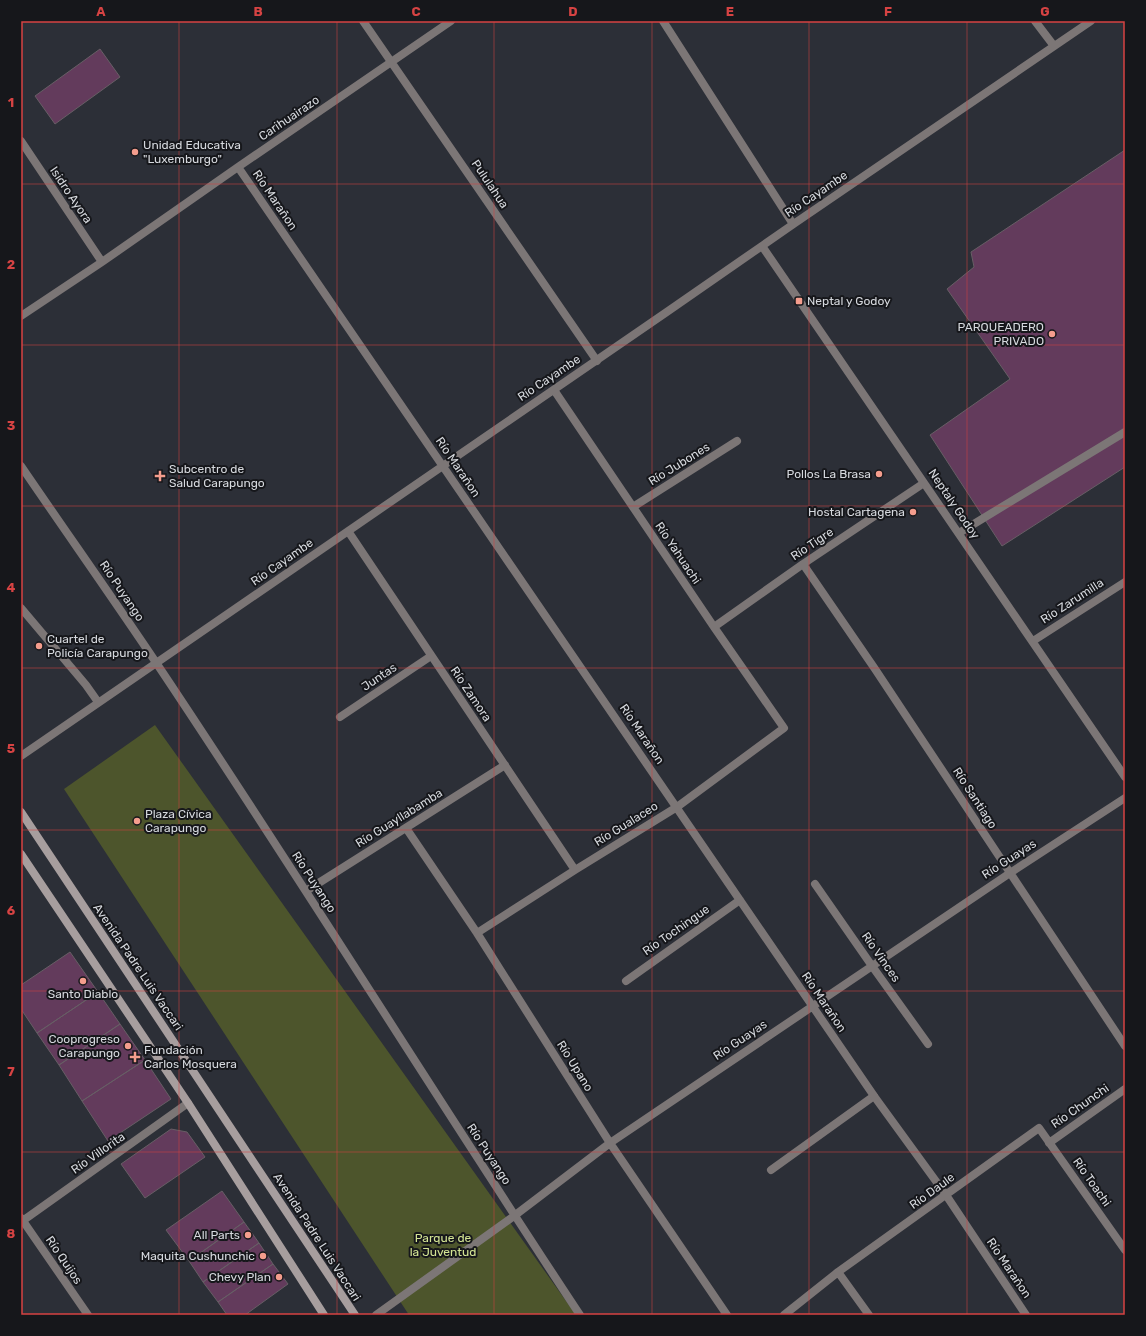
<svg xmlns="http://www.w3.org/2000/svg" width="1146" height="1336" font-family="Rubik,sans-serif">
	<style>
		.green { fill: #4d552c }
		.building { fill: #633b5c; stroke: #675e65 }
		.lines { fill: none; stroke-linecap: round; stroke-linejoin: round }
		.lane { stroke: #7c7676; stroke-width: 8 }
		.street { stroke: #7c7676; stroke-width: 8 }
		.secondary { stroke: #a79e9e; stroke-width: 8 }
		.grid { fill: none; stroke: #d64343; stroke-width: 1; stroke-opacity: 0.55 }
		.poi-dot { fill: #f49d8d; stroke: #16171b; stroke-width: 1.5 }
		.labels { text-anchor: middle; dominant-baseline: central; stroke-width: 4; stroke-linejoin: round; paint-order: stroke }
		.street-label { font-size: 12px; fill: #d6d9de; stroke: #16171b }
		.poi-label { font-size: 12px; fill: #d6d9de; stroke: #16171b; text-anchor: end }
		.park-label { font-size: 12px; fill: #d4e594; stroke: #16171b }
		.neatline { fill: none; stroke: #d64343; stroke-width: 1.5 }
		.grid-label { font-size: 13px; text-anchor: middle; font-weight: bold; fill: #d64343 }
	</style>
	<rect width="100%" height="100%" fill="#2c2f37"/>
	<path class="green" d="M155,725l421,590h-167l-345,-526z"/>
	<path class="building" d="M100,49l20,28 -65,47 -20,-28z
		M1125,150v317l-123,79 -72,-111 80,-56 -63,-90 27,-22 -3,-15z
		M70,952l28,40 -61,41 -16,-24v-24z
		M98,992l22,32 -61,41 -22,-32z
		M120,1024l25,36 -63,41 -23,-36z
		M145,1060l26,39 -63,42 -26,-40z
		M171,1129l16,3 18,25 -60,41 -24,-34z
		M222,1191l22,31 -55,39 -23,-31z
		M244,1222l15,21 -56,39 -14,-21z
		M259,1243l14,21 -55,38 -15,-20z
		M273,1264l15,20 -43,31h-18l-9,-13z"/>
	<g class="lines">
		<path class="lane" d="M959,533l166,-101
			M21,608l65,77 12,17
			M771,1170l103,-74"/>
		<path class="street" d="M363,21l234,340
			M663,21l130,203
			M1035,21l19,25
			M21,141l81,121
			M238,167l636,929 72,99 80,120
			M762,246l363,531
			M21,316l81,-54 136,-95 213,-146
			M21,466c45,66 91,131 136,198 144,215 280,435 423,651
			M633,507l104,-66
			M348,531l227,339
			M803,564l72,105 250,377
			M714,627l89,-63 121,-81
			M1033,641l92,-59
			M340,717l91,-61
			M21,756c258,-178 517,-354 774,-533 98,-68 198,-134 296,-202
			M406,828l71,105 133,210 117,172
			M815,884l57,82 56,78
			M306,891l199,-126
			M477,933l98,-63 102,-63 107,-79 -70,-101 -160,-237
			M626,981l114,-81
			M1049,1143l76,-54
			M21,1218l67,97
			M21,1222l167,-119
			M838,1272l31,43
			M376,1315l138,-99 96,-73 400,-270 115,-75
			M784,1315l54,-43 201,-144 86,122"/>
		<path class="secondary" d="M21,812l334,503
			M21,854l167,249 136,212"/>
	</g>
	<path class="grid" d="M179,21v1294M337,21v1294M494,21v1294M652,21v1294M809,21v1294M967,21v1294M21,184h1104M21,345h1104M21,506h1104M21,668h1104M21,830h1104M21,991h1104M21,1152h1104"/>
	<g class="poi-dot">
		<circle cx="135" cy="152" r="4"/>
		<rect x="795" y="297" width="8" height="8" rx="2"/>
		<circle cx="1052" cy="334" r="4"/>
		<circle cx="879" cy="474" r="4"/>
		<path d="M158 470h4v4h4v4h-4v4h-4v-4h-4v-4h4z"/>
		<circle cx="913" cy="512" r="4"/>
		<circle cx="39" cy="646" r="4"/>
		<circle cx="137" cy="821" r="4"/>
		<circle cx="83" cy="981" r="4"/>
		<circle cx="128" cy="1046" r="4"/>
		<path d="M133 1051h4v4h4v4h-4v4h-4v-4h-4v-4h4z"/>
		<circle cx="248" cy="1235" r="4"/>
		<circle cx="263" cy="1256" r="4"/>
		<circle cx="279" cy="1277" r="4"/>
	</g>
	<g class="labels">
		<g class="street-label">
			<text transform="translate(289 118) rotate(-34)">Carihuairazo</text>
			<text transform="translate(490 184) rotate(56)">Pululahua</text>
			<text transform="translate(816 194) rotate(-34)">Río Cayambe</text>
			<text transform="translate(71 195) rotate(56)">Isidro Ayora</text>
			<text transform="translate(275 200) rotate(56)">Río Marañon</text>
			<text transform="translate(549 378) rotate(-34)">Río Cayambe</text>
			<text transform="translate(679 464) rotate(-32)">Río Jubones</text>
			<text transform="translate(458 467) rotate(56)">Río Marañon</text>
			<text transform="translate(954 504) rotate(56)">Neptaly Godoy</text>
			<text transform="translate(812 544) rotate(-34)">Río Tigre</text>
			<text transform="translate(678 553) rotate(56)">Río Yahuachi</text>
			<text transform="translate(282 562) rotate(-35)">Río Cayambe</text>
			<text transform="translate(122 591) rotate(56)">Río Puyango</text>
			<text transform="translate(1072 601) rotate(-33)">Río Zarumilla</text>
			<text transform="translate(379 677) rotate(-34)">Juntas</text>
			<text transform="translate(471 694) rotate(56)">Río Zamora</text>
			<text transform="translate(642 734) rotate(56)">Río Marañon</text>
			<text transform="translate(975 798) rotate(57)">Río Santiago</text>
			<text transform="translate(399 818) rotate(-32)">Río Guayllabamba</text>
			<text transform="translate(626 824) rotate(-32)">Río Gualaceo</text>
			<text transform="translate(1009 859) rotate(-33)">Río Guayas</text>
			<text transform="translate(314 882) rotate(57)">Río Puyango</text>
			<text transform="translate(676 930) rotate(-35)">Río Tochingue</text>
			<text transform="translate(881 957) rotate(55)">Río Vinces</text>
			<text transform="translate(138 967) rotate(56)">Avenida Padre Luis Vaccari</text>
			<text transform="translate(824 1002) rotate(56)">Río Marañon</text>
			<text transform="translate(740 1040) rotate(-34)">Río Guayas</text>
			<text transform="translate(575 1066) rotate(58)">Río Upano</text>
			<text transform="translate(1080 1106) rotate(-35)">Río Chunchi</text>
			<text transform="translate(98 1153) rotate(-35)">Río Villorita</text>
			<text transform="translate(489 1154) rotate(57)">Río Puyango</text>
			<text transform="translate(1092 1182) rotate(55)">Río Toachi</text>
			<text transform="translate(932 1191) rotate(-36)">Río Daule</text>
			<text transform="translate(317 1237) rotate(57)">Avenida Padre Luis Vaccari</text>
			<text transform="translate(64 1260) rotate(56)">Río Quijos</text>
			<text transform="translate(1009 1268) rotate(56)">Río Marañon</text>
		</g>
		<g class="poi-label">
			<text x="143" y="145" text-anchor="start">Unidad Educativa<tspan x="143" dy="14">"Luxemburgo"</tspan></text>
			<text x="807" y="301" text-anchor="start">Neptal y Godoy</text>
			<text x="1044" y="327">PARQUEADERO<tspan x="1044" dy="14">PRIVADO</tspan></text>
			<text x="169" y="469" text-anchor="start">Subcentro de<tspan x="169" dy="14">Salud Carapungo</tspan></text>
			<text x="871" y="474">Pollos La Brasa</text>
			<text x="905" y="512">Hostal Cartagena</text>
			<text x="47" y="639" text-anchor="start">Cuartel de<tspan x="47" dy="14">Policía Carapungo</tspan></text>
			<text x="145" y="814" text-anchor="start">Plaza Cívica<tspan x="145" dy="14">Carapungo</tspan></text>
			<text x="83" y="994" text-anchor="middle">Santo Diablo</text>
			<text x="120" y="1039">Cooprogreso<tspan x="120" dy="14">Carapungo</tspan></text>
			<text x="144" y="1050" text-anchor="start">Fundación<tspan x="144" dy="14">Carlos Mosquera</tspan></text>
			<text x="240" y="1235">All Parts</text>
			<text x="255" y="1256">Maquita Cushunchic</text>
			<text x="271" y="1277">Chevy Plan</text>
		</g>
		<g class="park-label">
			<text x="443" y="1238">Parque de<tspan x="443" dy="14">la Juventud</tspan></text>
		</g>
	</g>
	<rect width="1146" height="1336" fill="none" stroke="#16171b" stroke-width="44"/>
	<rect x="22" y="22" width="1102" height="1292" class="neatline"/>
	<g class="grid-label">
		<text x="101" y="16">A</text>
		<text x="258" y="16">B</text>
		<text x="416" y="16">C</text>
		<text x="573" y="16">D</text>
		<text x="730" y="16">E</text>
		<text x="888" y="16">F</text>
		<text x="1045" y="16">G</text>
		<text x="11" y="107">1</text>
		<text x="11" y="269">2</text>
		<text x="11" y="430">3</text>
		<text x="11" y="592">4</text>
		<text x="11" y="753">5</text>
		<text x="11" y="915">6</text>
		<text x="11" y="1076">7</text>
		<text x="11" y="1238">8</text>
	</g>
</svg>
